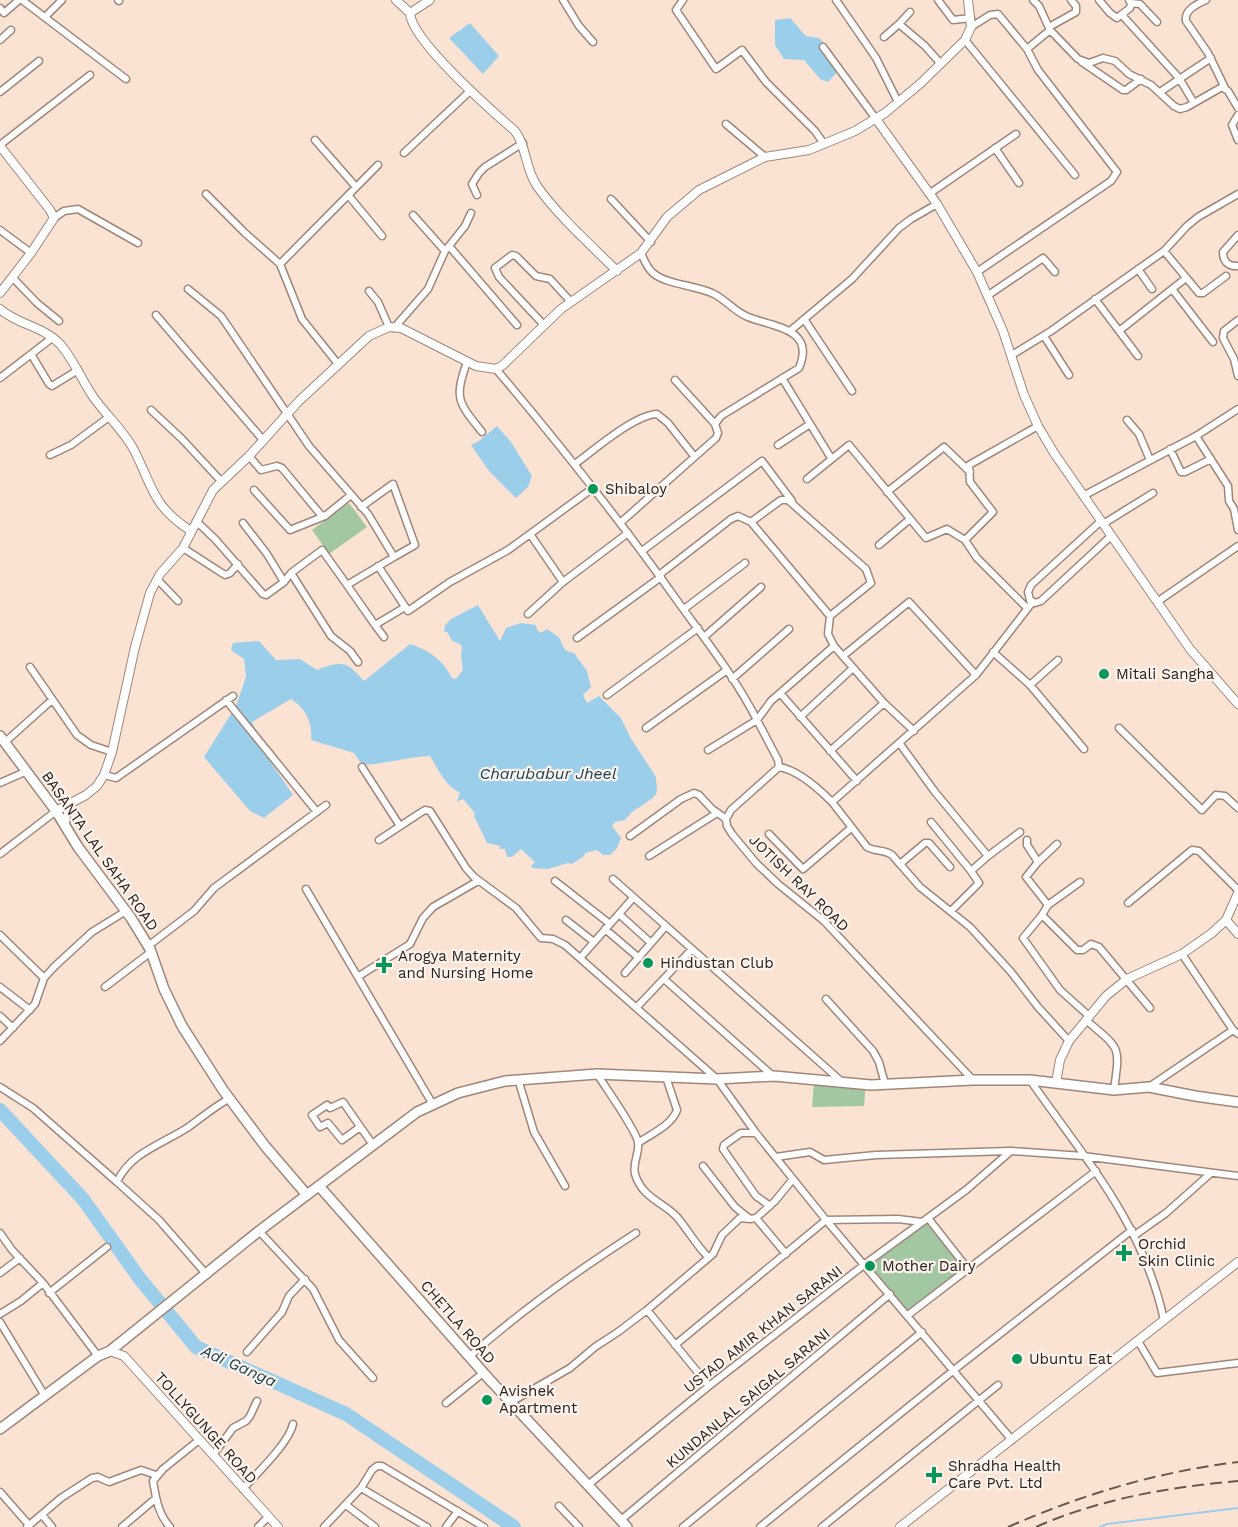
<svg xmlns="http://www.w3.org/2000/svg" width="1238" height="1527" font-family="'Work Sans',sans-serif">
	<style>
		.green { fill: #a2c7a2 }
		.water { fill: #9bceea }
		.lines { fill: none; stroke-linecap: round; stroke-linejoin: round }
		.stream { stroke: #9bceea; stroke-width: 2 }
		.river { stroke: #9bceea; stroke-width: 14 }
		.minor-casing { stroke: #9d877a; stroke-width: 9 }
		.tertiary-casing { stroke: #9d877a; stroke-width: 10 }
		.secondary-casing { stroke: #9d877a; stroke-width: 12 }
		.minor { stroke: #fff; stroke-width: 6 }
		.tertiary { stroke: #fff; stroke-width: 8 }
		.secondary { stroke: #fff; stroke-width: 9 }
		.rail { stroke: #665951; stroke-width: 2; stroke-dasharray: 12 6; stroke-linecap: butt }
		.poi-dot { fill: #079758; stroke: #fdf3ed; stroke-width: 2 }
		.labels { text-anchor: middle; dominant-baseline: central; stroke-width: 4.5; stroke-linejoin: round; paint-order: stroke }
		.poi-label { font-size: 15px; fill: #2a211c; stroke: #fdf3ed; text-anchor: start }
		.street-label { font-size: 15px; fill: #2a211c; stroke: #fdf3ed }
		.water-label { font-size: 16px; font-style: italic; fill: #164054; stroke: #fdf3ed }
	</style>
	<rect width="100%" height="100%" fill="#fbe3d4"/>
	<path class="green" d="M349,503l18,24 -38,27 -17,-24z
		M814,1082h52l-2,24 -52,1z
		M922,1218l41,50 -55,43 -38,-44 6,-5 -3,-4z"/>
	<path class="water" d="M790,18l16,18 13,2 14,14 8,16 -13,14 -8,-3 -16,-19 -20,-1 -9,-14v-25z
		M470,23l29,33 -16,18 -34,-36z
		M497,426l14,16 21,34 -4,11 -12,11 -27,-27 -18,-26 8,-4z
		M478,605l22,36 6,-13 15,-5 15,2 1,5 4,3 6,-4c4,3 10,6 13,10 4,9 3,12 14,14l13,18 4,16 -8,8 4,8 12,-7 22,22 9,19 26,40 1,15 -4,6 -21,14 -7,8 -10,2 -3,4 9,12 -4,10 -7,7h-7l-6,-5 -12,3 -1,3 -12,8 -4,-1 -20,6 -16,-1 -1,-2 4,-4 -14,-13 -9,8h-5l-2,-8h-6l1,-3 -13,-3 -13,-27 1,-3 -12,-14 -6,3 3,-10c-14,-4 -23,-25 -30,-36 -23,1 -45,8 -68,9l-8,-12 -43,-13c2,-18 -6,-32 -20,-41l-39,23 20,42 21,31 -29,23 -14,-7 -46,-54 32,-51 10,-29 -2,-18 -13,-9 2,-7 26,-2 17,19 24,-1 17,11c26,-10 29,-9 47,11l46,-37c20,7 32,15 42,34l4,1 7,-9 -2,-15 1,-8 -2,-3 -8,-3 -4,-8 -4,-2 1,-6 6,-6z"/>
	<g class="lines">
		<path class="stream" d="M1100,1527l7,-3 131,-16"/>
		<path class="river" d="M0,1110l83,89 57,80 56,68 150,67 168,113"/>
		<defs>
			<path id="minor" d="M22,0l104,79
				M118,0l1,1
				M563,0l16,26 14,16
				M683,0l-7,10 40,59 26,-19 24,32 49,49 9,13
				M836,0l40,58 22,44
				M938,0l15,20 18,-2
				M1033,0l6,6 11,24 28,29 11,4 14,-5 12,3 14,13 22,11 23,21 6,3 7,-2 35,-20 6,4 10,17
				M1099,0l11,13 7,5 13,-10 1,-5 -2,-3
				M1206,0c-9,4 -22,10 -20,21l22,32 17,35
				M1131,3l9,1 17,18
				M0,8l4,5 15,-13
				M910,12l-11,12 26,22 16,18
				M1122,15l57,63 15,25
				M45,17l17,-17
				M971,27l19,-12 8,-1 29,35
				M1049,27l27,-15v-6l-5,-6
				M884,37l15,-13
				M0,40l11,-10
				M965,40l110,135
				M823,47l53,72
				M1082,62l41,28h3l15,-11
				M0,92l39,-31
				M1160,92l51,-34
				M1238,115l-6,10 6,15
				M726,124l39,33
				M315,140l41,47
				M0,145l90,-70
				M995,148l24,35
				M404,153l66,-62
				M206,194l39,39 35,31 22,55 36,45
				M929,194l87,-60
				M348,195l34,41
				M477,195l-5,-11 7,-11 6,-6 38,-24
				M611,199l40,43
				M413,215l32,36
				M54,218l10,-7 14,-2 60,34
				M0,230l31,23
				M1238,235l-15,17c0,9 5,15 15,14
				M449,246l68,79
				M1164,251l35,42h4l23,-17
				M280,264l98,-99
				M1138,269l14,20
				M977,272l134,-91 6,-9 -79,-102 -11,-21 23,-19
				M13,278l24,25 22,18
				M188,289l33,27 88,130 59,68 26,43 -47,28 -25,-35 -31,23 40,63 19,15 8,11
				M1172,289l41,53
				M369,291l9,11 11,25
				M987,296l56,-38 12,14
				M1095,299l43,57
				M156,315l107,125
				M804,319l48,72
				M1238,320l-14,11 -1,7 11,21 4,17
				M544,325l-45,-48 -4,-9 17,-13 4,1 20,20 14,3 21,23
				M394,328l34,-39 17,-38 20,-25 6,-13
				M790,331l62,-52 47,-51 12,-9 26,-15
				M1119,331l67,-53
				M1044,336l25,39
				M31,354l18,30 3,2 26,-16
				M1012,355l39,-24 113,-80 23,-25 11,-9 40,-23
				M467,362c-13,37 -9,40 15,70
				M496,369c65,77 127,155 185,237 27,37 55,73 76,114l14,-19 63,-55 50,57 30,28
				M0,378l52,-40
				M782,378l49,80
				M675,380l40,44
				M151,410l31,29 39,42
				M1127,420l12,14 11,26
				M1196,436l32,50 1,15 5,8 4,21
				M778,445l32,-21
				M1170,449l11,23h4l26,-13
				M50,455l21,-10 38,-28
				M249,456l12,14 16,-4 5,2 39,47 4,1 26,-21
				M575,464c19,-14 59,-49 82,-50l11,9 26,33
				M807,479l42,-34 77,93 21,-9 18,11 12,18 50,50
				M254,490l36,40 35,-14
				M887,492l57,-45 26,25
				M1083,496l113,-60 42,-27
				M361,507l32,-23 22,61 -21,12
				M196,521l19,18 48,55 3,1 18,-13
				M751,522l30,-22h7l78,69 5,14 -41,33
				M243,523l24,31 17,28 7,-9
				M620,523l96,-85 2,-5 -3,-9 6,-8 78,-48c17,-40 -26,-41 -51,-51 -13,-5 -22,-17 -34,-23 -18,-9 -47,-9 -61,-21 -6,-5 -9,-13 -12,-20
				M1103,524l50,-31
				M530,534l33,48
				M965,540l28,-28 -23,-30 -1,-17 69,-39
				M879,545l31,-26
				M183,548l42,27 5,-2 8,-9
				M642,551l120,-90 30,40
				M378,566l30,45 42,-29 58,-32 85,-62
				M659,575l72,-56 7,-3 13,6 79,94 -2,18 6,12
				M157,579l21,22
				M347,585l28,40 30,-18
				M1032,601l3,2 6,-2 70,-65
				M1157,602l81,-56
				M684,609l61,-46
				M528,614l35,-32 65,-49
				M375,625l9,12
				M704,637l57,-50
				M577,638l84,-61
				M993,652l37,33 54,64
				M843,656l66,-54 67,73
				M30,667l47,68 14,10 21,7
				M732,679l57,-50
				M1030,685l28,-25
				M780,693l77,88
				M607,695l91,-67
				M226,700l91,112
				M800,717l53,-49
				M646,728l81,-58
				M1119,728l83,82 14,-15 9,1 13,12
				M4,743l48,-43
				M900,744l35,48 53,64 32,-24
				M708,750l49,-30 21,40 1,7 -48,43 -5,9 1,7 5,8 24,29 22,21 46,37 149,159
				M830,751l54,-48
				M362,767l38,59
				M779,767c19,3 40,22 53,35l144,-127 55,-71 -3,-12 3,-7 70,-64
				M104,775l12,3 117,-82
				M0,783l27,-12
				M832,802l35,45c8,5 17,2 25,8l28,32 50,40 41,45 27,35 31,34
				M931,822l40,49 8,12 -28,28
				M66,826l1,-13 6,-11
				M769,834l34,35 48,-41
				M630,836l51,-37 13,-6 5,2 13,14 14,10
				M379,840l41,-27 5,-3 5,1 36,57 8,9 42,31 25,30 12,1 12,6 152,134 39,54 70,87 186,220
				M1027,840v5l11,17 -12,15 22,28 -6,10 35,35h6l8,-6 8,3 51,61
				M0,854l56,-43
				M649,856l68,-43
				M1038,862l19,-18
				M900,864l25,-21h4l21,24
				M971,871l17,-15
				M613,879l228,202
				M555,881l55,43
				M306,889l126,214
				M1128,903l64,-53 7,1 39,39
				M1048,905l32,-23
				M619,914l32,29
				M1042,915l-19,23 37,52 29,26
				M566,920l28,22
				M605,929l34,29
				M0,935l44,43
				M148,946l46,-35 20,-23 112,-83
				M1182,954l51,76 5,4
				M580,958l53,-60
				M625,973l40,-46
				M359,976l51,-32 13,-26 10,-11 45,-26
				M664,979l109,97
				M0,987l30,23
				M105,987l46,-35
				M826,999l47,52 6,11 6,22
				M637,1007l54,-57
				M0,1016l13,12
				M1087,1021c34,29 33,24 27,69
				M0,1041l35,-37 9,-26 11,-12 37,-34 34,-21
				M597,1074c9,14 39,56 41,68 2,11 -6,21 -3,32 7,24 28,28 42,43 11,13 19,28 31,40
				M518,1079l16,53 31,54
				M1030,1080c55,79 113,143 134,240
				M0,1087l33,21 84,74c13,-29 45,-38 70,-54 14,-10 27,-21 43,-30
				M1149,1087l84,-57
				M360,1127l-18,13 -14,-17 -8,4 -8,-12 15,-10 3,3 13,-6 30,43
				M756,1133h-15l-17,12 -1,4 33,47 14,10
				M638,1143c13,-9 34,-18 39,-33l-11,-33
				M776,1157l34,-5 14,8 52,-5 134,-4
				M703,1166l32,41 15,12 6,-1 30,36
				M117,1182l42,38 48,55
				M756,1218l19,-17 18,-22
				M928,1218l40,51
				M259,1231l54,58 26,51 34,38
				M0,1233l12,17 31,33
				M1135,1235l31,-22 45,-40
				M0,1273l20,-15
				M49,1293l58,-46
				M647,1310l66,-56 9,-19 18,-17 10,1
				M0,1314l21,-13 22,-18 55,73
				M908,1315l188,-144
				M0,1322l45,74
				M1138,1341l19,32 81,-10
				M675,1345l151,-125 72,-1 24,3
				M247,1352l35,-40 7,-16 16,-17
				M469,1357c52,-47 108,-86 167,-124
				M511,1402l59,-34 25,-21 23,-15 29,-22 62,76
				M446,1403l37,-30
				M213,1455l20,-27 13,-7 4,-5 7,-15
				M588,1485l121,-99 156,-122 101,-74 45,-39 72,5 155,20
				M361,1488l66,39
				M243,1489c14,-16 46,-46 50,-65
				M0,1492l29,33
				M346,1505l29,22
				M559,1506l20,21
				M42,1515l10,12
				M621,1520l269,-226
				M27,1527l34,-29 31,-20 6,-1 11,5 32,-12 15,5
				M122,1527l33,-28
				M170,1527c-12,-13 -14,-29 -17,-46l10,-12 36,-29
				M258,1527l10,-10
				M324,1527l37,-39 11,-18 5,-4h5l102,61
				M446,1527l12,-16
				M683,1527l239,-195
				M760,1527l194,-157 178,-140
				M822,1527l176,-142"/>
			<path id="tertiary" d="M396,0l14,13
				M430,0l-20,13c1,27 82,98 105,118 12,16 10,38 22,55 22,31 53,58 80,85
				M876,119l61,85 40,68 26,59 21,64 14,31 16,27 136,196 48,55
				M0,146l50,64 4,8 -23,35 -31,40
				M0,309c18,16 43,17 60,35 14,16 22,37 34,54 13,18 30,33 40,52 19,37 18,56 57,81
				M56,811l30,-16 11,-9 7,-11 8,-23 23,-105 15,-54 10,-19 23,-26 30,-58 36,-34 50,-55 70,-65 20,-9 12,1 75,38 20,3 7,-4 58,-56 80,-56 26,-36 32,-27 66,-33 44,-7 46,-19 30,-18 36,-30 44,-43 6,-13 -3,-27
				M1226,920l12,14
				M1056,1083l4,-23 9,-19 37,-45 21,-17 55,-25 30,-21 14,-13 12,-27
				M110,1351l14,5 154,171
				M900,1527l338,-265"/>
			<path id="secondary" d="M0,736l56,75 22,36 53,71 19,31 14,40 18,37 41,64 42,56 42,49
				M319,1186l170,193 138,148
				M0,1429l98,-73 12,-5 149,-120 158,-119 41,-19 47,-12 92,-7 120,5 57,-3 97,9 102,-5h57l84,10 35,-3 46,9 43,6"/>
		</defs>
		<use href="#minor" class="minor-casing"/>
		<use href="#tertiary" class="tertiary-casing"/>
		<use href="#secondary" class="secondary-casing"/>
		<use href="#minor" class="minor"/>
		<use href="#tertiary" class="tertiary"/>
		<use href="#secondary" class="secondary"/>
		<path class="rail" d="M1008,1527c75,-33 149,-55 230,-65
			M1036,1527c63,-28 133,-40 202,-46"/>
	</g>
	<g class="poi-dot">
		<circle cx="593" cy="489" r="6"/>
		<circle cx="1104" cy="674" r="6"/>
		<circle cx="648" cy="963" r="6"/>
		<path d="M381 956h6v6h6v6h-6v6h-6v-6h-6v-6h6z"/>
		<path d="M1121 1244h6v6h6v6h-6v6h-6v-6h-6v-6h6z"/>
		<circle cx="870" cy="1266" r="6"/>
		<circle cx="1017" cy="1359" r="6"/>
		<circle cx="487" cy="1400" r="6"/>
		<path d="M931 1466h6v6h6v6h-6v6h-6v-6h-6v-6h6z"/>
	</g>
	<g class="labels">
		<g class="poi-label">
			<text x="605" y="489">Shibaloy</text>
			<text x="1116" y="674">Mitali Sangha</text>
			<text x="398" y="956">Arogya Maternity<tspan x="398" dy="17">and Nursing Home</tspan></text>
			<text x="660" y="963">Hindustan Club</text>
			<text x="1138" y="1244">Orchid<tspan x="1138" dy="17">Skin Clinic</tspan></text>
			<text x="882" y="1266">Mother Dairy</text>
			<text x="1029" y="1359">Ubuntu Eat</text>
			<text x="499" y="1391">Avishek<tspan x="499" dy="17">Apartment</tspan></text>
			<text x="948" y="1466">Shradha Health<tspan x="948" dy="17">Care Pvt. Ltd</tspan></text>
		</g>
		<g class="street-label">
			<text transform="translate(100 851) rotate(55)">BASANTA LAL SAHA ROAD</text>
			<text transform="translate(799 883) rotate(44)">JOTISH RAY ROAD</text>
			<text transform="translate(458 1322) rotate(49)">CHETLA ROAD</text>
			<text transform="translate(763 1329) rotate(-38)">USTAD AMIR KHAN SARANI</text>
			<text transform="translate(748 1398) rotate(-40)">KUNDANLAL SAIGAL SARANI</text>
			<text transform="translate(206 1428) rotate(48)">TOLLYGUNGE ROAD</text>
		</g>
		<g class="water-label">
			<text x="548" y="773">Charubabur Jheel</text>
			<text transform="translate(239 1366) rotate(24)">Adi Ganga</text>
		</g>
	</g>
</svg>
